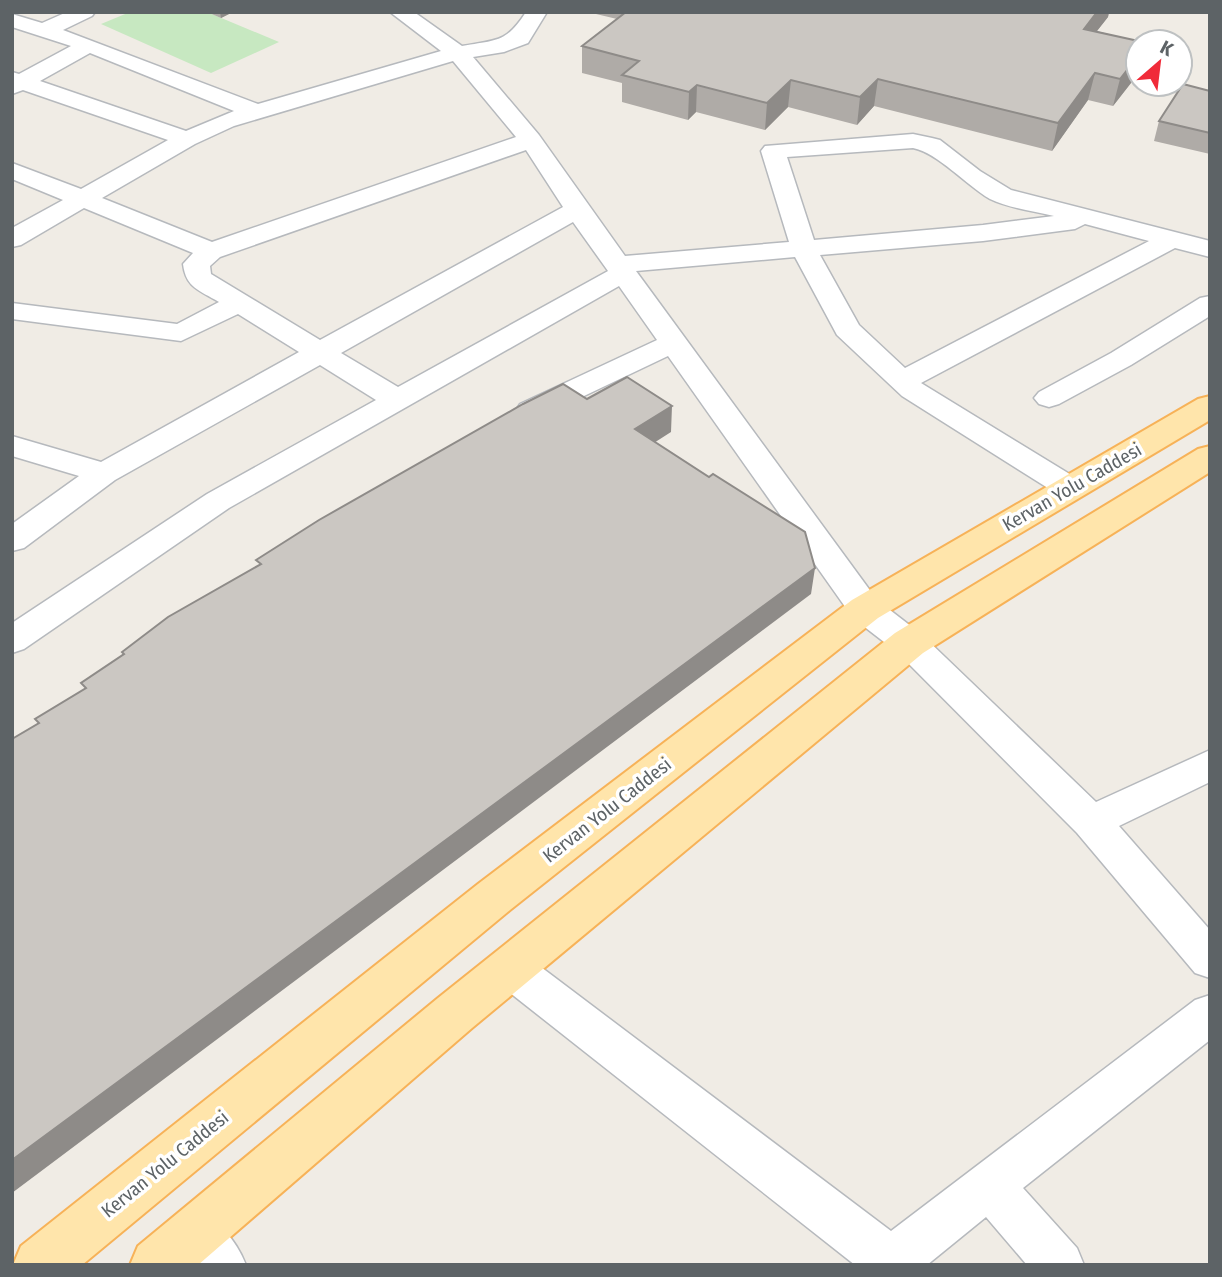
<svg xmlns="http://www.w3.org/2000/svg" width="1222" height="1277" font-family="'Fira Sans Condensed',sans-serif">
	<style>
		.green { fill: #c7e8c1 }
		.lines { fill: none; stroke-linecap: round; stroke-linejoin: round }
		.minor-casing { stroke: #b6b9bd; stroke-width: 3 }
		.major-casing { stroke: #f7b258; stroke-width: 4 }
		.minor { fill: #fff; fill-rule: evenodd }
		.major { fill: #ffe5ab; fill-rule: evenodd }
		.wall { fill: #afaba7 }
		.shaded-wall { fill: #8e8b88 }
		.building { fill: #cbc7c2; stroke: #8e8b88; stroke-width: 2 }
		.labels { text-anchor: middle; dominant-baseline: central; stroke-width: 7; stroke-linejoin: round; paint-order: stroke }
		.street-label { font-size: 19px; fill: #5d6366; stroke: #fff }
	</style>
	<rect width="100%" height="100%" fill="#f0ece5"/>
	<path class="green" d="M130,12h77l72,30 -68,31 -110,-49z"/>
	<g class="lines">
		<defs>
			<path id="minor" d="M67,12h28l-3,4 -29,14 195,74 183,-53 -51,-39h24l48,34c35,-6 44,-3 64,-34h21l-19,31 -24,9 -31,5 66,78 86,121 164,-14 -28,-91 4,-5 148,-12 19,4 8,2 40,31 31,19 199,51v16l-35,-9 -254,135 160,98 5,7 -5,7 -11,3 -11,-3 -157,-99 -65,-61 -42,-78 -159,14 241,329 44,34 175,168 114,-52v32l-91,44 91,104v48l-15,-5 -118,-140 -180,-181 -44,-34 -185,-262 -126,60 -11,3 -11,-3 -4,-6 4,-6 137,-64 -38,-54 -390,222 -205,141 -12,4v-30l195,-129 169,-94 -56,-35 -205,115 -91,68 -12,3v-27l67,-48 -67,-20v-20l89,26 198,-110 -61,-38 -57,27 -169,-22v-16l165,21 42,-22c-20,-12 -33,-14 -36,-38l10,-11 -109,-45 -63,37 -9,2v-19l51,-28 -51,-21v-16l69,26 87,-49 -145,-50 -11,4v-22l7,2 52,-28 -59,-19v-13l30,9zM90,53l144,58 -48,20 -146,-50zM453,61l63,76 -304,105 -110,-44 93,-54 39,-18zM913,148c25,5 53,37 77,51 18,9 44,12 64,17l-71,9 -169,15 -27,-83zM526,150l37,57 -243,133 -109,-66 -1,-8 10,-9zM573,222l35,49 -210,116 -57,-34zM1085,224l64,17 -244,127 -46,-43 -39,-70 163,-14 92,-12z
				M1210,296v20l-79,49 -72,39 -10,3 -10,-3 -5,-6 5,-6 72,-39 89,-55z
				M510,950l15,5 366,276 304,-231 15,-5v45l-187,148 54,60 7,17h-57l-41,-48 -59,48h-72l-360,-284 -6,-13 6,-13z
				M194,1210c25,10 42,30 52,55h-57l-12,-14 -7,-17 7,-17z"/>
			<path id="major" d="M1210,396v24l-332,198 -368,292 -428,355h-69l8,-19 457,-362 374,-284 346,-201z
				M1210,446v26l-287,181 -451,375 -274,237h-68l8,-19 300,-248 457,-365 303,-184z"/>
		</defs>
		<use href="#minor" class="minor-casing"/>
		<use href="#major" class="major-casing"/>
		<use href="#minor" class="minor"/>
		<use href="#major" class="major"/>
	</g>
	<path class="wall" d="M207,12h26l-12,6z
		M596,12h513l-1,5 -11,14 41,11v32l-25,32 -25,-6 -36,51 -178,-45 -17,19 -69,-18 -23,23 -69,-18 -8,8 -66,-18v-19l-40,-10v-27l35,-27 -21,-5z
		M1210,91v63l-56,-13 5,-20z"/>
	<path class="shaded-wall" d="M220,12h13l-12,6z
		M1097,12h12l-1,5 -30,38 6,-26z
		M1138,56v18l-25,32 7,-27z
		M1095,73l-7,27 -36,51 6,-28z
		M878,79l-4,27 -17,19 3,-28z
		M791,80l-3,27 -23,23 2,-27z
		M697,85l-1,27 -8,8 1,-28z
		M672,406l-1,26 -36,23v-26z
		M815,568l-4,26 -799,599v-33z"/>
	<path class="building" d="M626,12h471l-13,17 59,13h-5v14l-18,23 -25,-6 -37,50 -180,-44 -18,18 -69,-17 -24,23 -70,-18 -8,7 -67,-17 17,-14 -57,-15z
		M1183,84l27,7v42l-51,-12z
		M627,377l45,29 -37,23 74,48 4,-3 92,58 10,36 -803,592v-421l27,-16 -4,-4 51,-31 -5,-5 43,-29 -2,-2 46,-35 93,-53 -5,-4 63,-40 204,-116 40,-20 24,15z"/>
	<g class="labels">
		<g class="street-label">
			<text transform="translate(1072 487) rotate(-30)">Kervan Yolu Caddesi</text>
			<text transform="translate(607 810) rotate(-38)">Kervan Yolu Caddesi</text>
			<text transform="translate(165 1164) rotate(-39)">Kervan Yolu Caddesi</text>
		</g>
	</g>
	<rect width="1222" height="1277" fill="none" stroke="#5d6366" stroke-width="28"/>
	<g transform="translate(1159 63) rotate(28)"><circle r="33" fill="#ffffff" stroke="#bec1c2" stroke-width="2"/>
	<path d="M0-5L12 26L0 18L-12 26Z" fill="#f02b39"/>
	<text y="-10" font-size="19" font-weight="bold" text-anchor="middle" fill="#5d6366">K</text>
	</g>
</svg>
